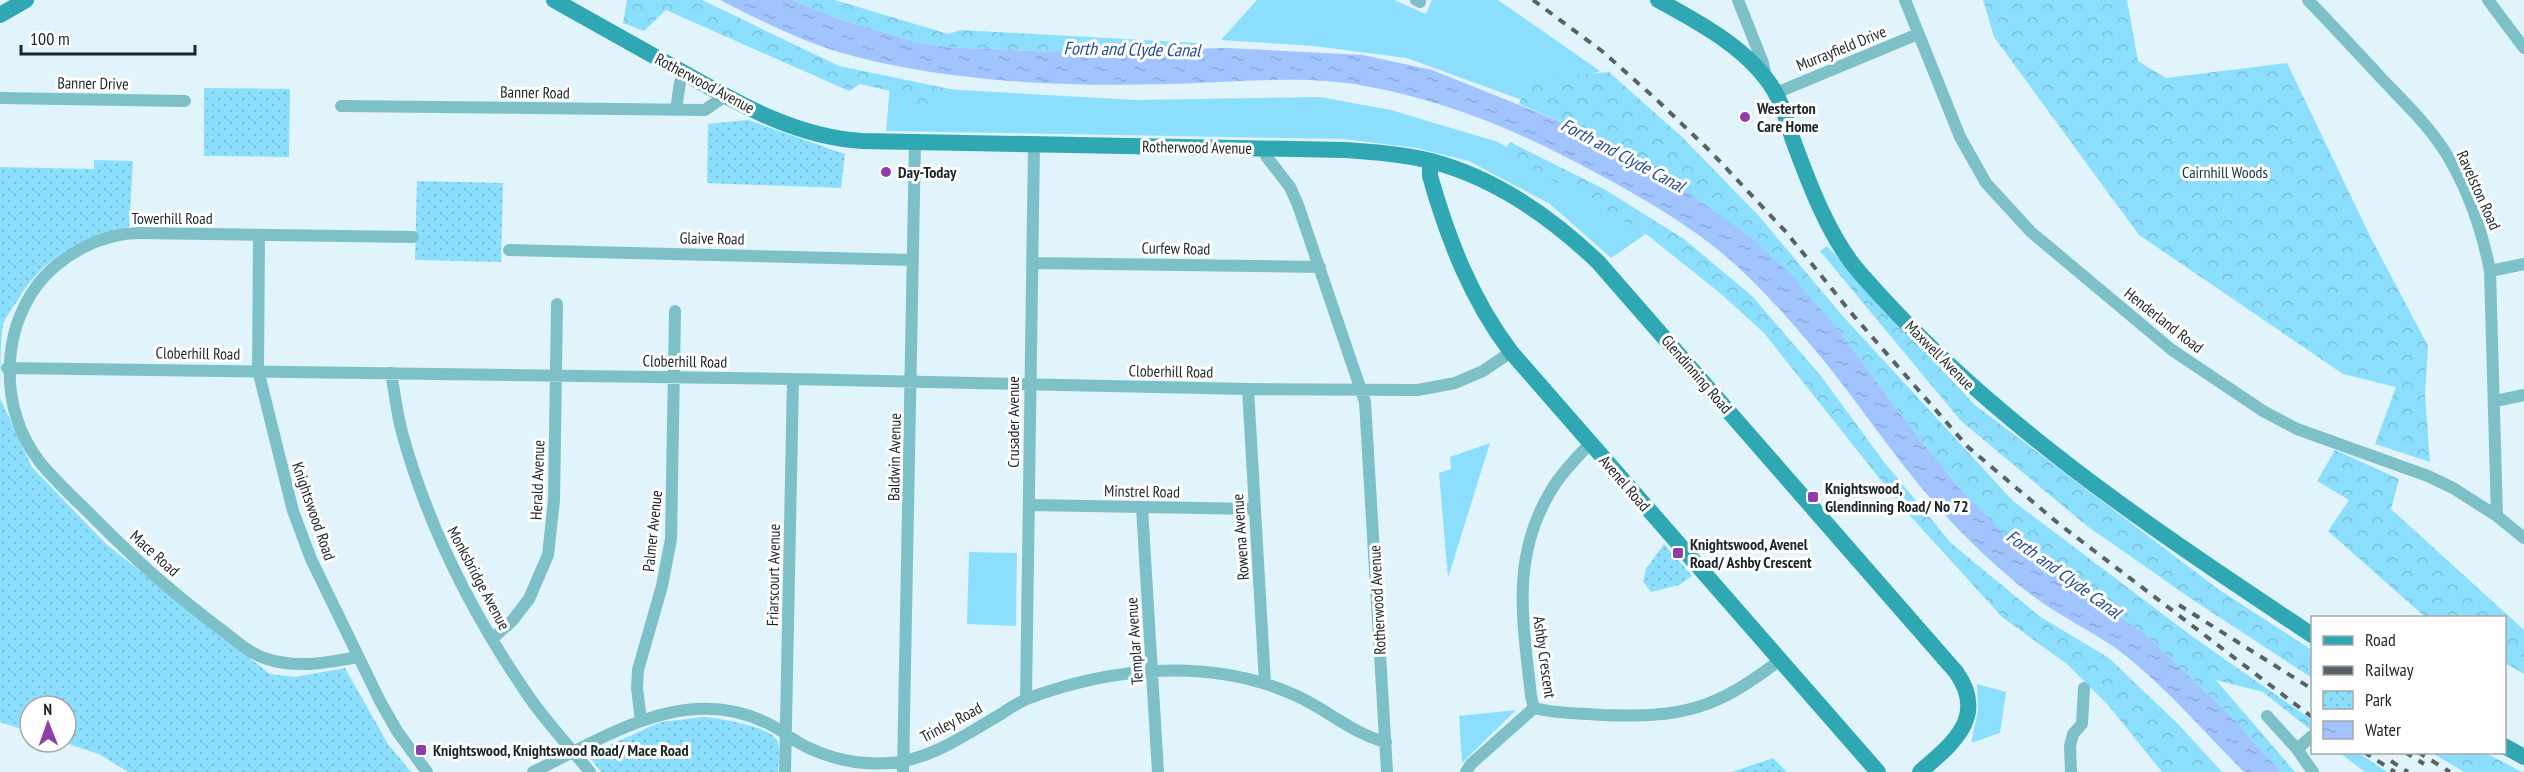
<svg xmlns="http://www.w3.org/2000/svg" width="2524" height="772" font-family="'PT Sans Narrow',sans-serif">
	<style>
		.grass { fill: #8bdffd }
		.forest { fill: url(#forest-crowns) }
		.park { fill: url(#park-dots) }
		.water { fill: url(#water-ripples) }
		.lines { fill: none; stroke-linecap: round; stroke-linejoin: round }
		.street { stroke: #7ec0c7; stroke-width: 12 }
		.secondary { stroke: #2fa8b3; stroke-width: 16 }
		.rail { stroke: #576266; stroke-width: 4; stroke-dasharray: 8 8; stroke-linecap: butt }
		.poi-dot { fill: #903dab; stroke: #fefefe; stroke-width: 2 }
		.labels { text-anchor: middle; dominant-baseline: central; stroke-width: 6; stroke-linejoin: round; paint-order: stroke }
		.street-label { font-size: 16px; fill: #1f2629; stroke: #fefefe }
		.poi-label { font-size: 16px; font-weight: bold; fill: #1f2629; stroke: #fefefe; text-anchor: start }
		.park-label { font-size: 16px; fill: #0f3743; stroke: #fefefe }
		.water-label { font-size: 18px; font-style: italic; fill: #264d91; stroke: #fefefe }
	</style>
	<defs>
		<pattern id="forest-crowns" width="20" height="18" patternUnits="userSpaceOnUse" patternTransform="scale(1.5)"><rect width="20" height="18" fill="#8bdffd"/><path d="M2 6a3 3 0 1 1 6 0M12 15a3 3 0 1 1 6 0" fill="none" stroke="#78bfd9"/></pattern>
		<pattern id="park-dots" width="8" height="8" patternUnits="userSpaceOnUse" patternTransform="scale(1.5)"><rect width="8" height="8" fill="#8bdffd"/><path d="M2 2h.1M6 6h.1" fill="none" stroke="#78bfd9" stroke-width="1.8" stroke-linecap="round"/></pattern>
		<pattern id="water-ripples" width="26" height="14" patternUnits="userSpaceOnUse" patternTransform="scale(1.5)"><rect width="26" height="14" fill="#a1c4ff"/><path d="M2 4q2-2 4 0t4 0M15 11q2-2 4 0t4 0" fill="none" stroke="#8aa8db"/></pattern>
	</defs>
	<rect width="100%" height="100%" fill="#e1f4fc"/>
	<path class="grass" d="M1257,0h137l32,14 6,-14h66l102,71 -81,28 -112,-41 -94,-12 -92,-6z
		M890,86l247,14 183,-3 71,13 107,32 148,92 -35,24 -61,-54 -81,-43 -53,-13 -72,-9 -458,-8z
		M1490,443l-42,135 -9,-105 12,-4 -1,-12z
		M969,552l48,1 -1,73 -49,-2z
		M1977,684l29,8 -6,41 -29,10 7,-32z
		M1516,710l-54,53 -3,-47z"/>
	<path class="forest" d="M627,0h75l137,66 121,25 -48,18 -9,-15 -43,-10 -11,7 -183,-81 -22,21 -21,-8z
		M792,0h43l113,34 13,-4 236,13 -9,7 -131,2 -111,-5 -30,-5 -77,-23z
		M1983,0h144l11,61 28,17 121,-15 84,175 57,108 -3,48 5,68 -55,-18 21,-57 -53,-13 -204,-139 -145,-198z
		M1609,72l73,65 77,79 81,97 173,188 180,136 119,83v11l-49,-39 -47,-12 79,92h-14l-47,-53 -89,-85 -137,-94 -49,-52 -61,-77 -57,-78 -94,-99 -166,-104 -62,-26 8,-25z
		M1510,142l94,47 80,50 68,57 69,80 63,86 67,81 88,73 70,42 70,67 43,47h-60l-54,-67 -41,-41 -65,-47 -99,-109 -139,-175 -44,-40 -74,-59 -143,-82z
		M1827,246l148,159 243,184 94,61v28l-119,-78 -106,-74 -126,-105 -141,-170z
		M2335,450l64,29 -8,30 133,121v44l-19,-11 -1,-45 -79,-1 -97,-86 21,-31 -32,-19z
		M2340,753h19l28,19h-22z
		M2432,753h54l36,19h-58z"/>
	<path class="park" d="M204,88l86,1 -1,68 -85,-1z
		M748,120l97,34 -4,34 -134,-5 1,-59z
		M94,160l39,1 -4,66c-49,11 -85,29 -112,74 -4,7 -12,16 -14,24 -3,19 -2,41 -3,60v-218l94,2z
		M417,181l86,2 -2,79 -86,-2z
		M0,398l32,69 74,77 164,130 25,3 50,-9 43,76 23,28h-283l-29,-18 -37,-12h4v-36h-36v26l-30,-10z
		M1664,544l28,32 -13,9 -28,7 -8,-10 3,-13z
		M703,717c15,1 65,9 73,22 6,8 2,24 2,33h-177l-10,-13 3,-7 67,-30z
		M1773,758l14,14h-55z"/>
	<path class="water" d="M720,0h72l47,19 77,23 30,5 111,5 171,-4 135,7 69,15 149,60 91,52 75,52 44,41 50,58 57,78 61,77 49,51 137,95 89,85 47,53h-37c-42,-42 -82,-90 -130,-125 -25,-17 -52,-30 -77,-48 -26,-19 -51,-42 -74,-65 -62,-62 -107,-139 -165,-204 -27,-31 -57,-63 -90,-88 -34,-26 -71,-47 -108,-67 -77,-42 -148,-73 -235,-89 -65,-12 -132,-3 -198,-2 -102,3 -215,-2 -314,-28 -47,-12 -90,-34 -133,-56z"/>
	<g class="lines">
		<path class="street" d="M1416,0l4,2
			M1738,0l25,63 3,15
			M1905,0l55,137 26,46 45,49 141,118 91,61 34,18 131,47 25,12 44,28 27,22
			M2308,0c26,27 51,54 76,81 22,23 46,46 63,74 21,35 35,75 43,116l7,245
			M2488,0l36,48
			M1776,93l142,-59
			M0,98l185,3
			M341,106l364,4 20,-14
			M676,110l4,-28
			M1263,148l3,8 24,31 8,18 67,197 22,370
			M259,235l-1,135 35,141 18,48 69,142 17,30 30,41
			M509,250l404,10
			M1032,263l288,4
			M2490,271l34,-7
			M7,368l786,11 455,10 170,1 37,-7 28,-12 28,-19
			M391,373c4,21 6,43 12,63 26,93 70,179 124,258 19,28 42,52 63,78
			M1248,389l17,294
			M2495,401l29,-6
			M1590,443c-13,15 -28,29 -38,46 -42,68 -29,132 -21,207l3,12c23,6 46,5 69,7 81,3 113,-6 177,-55
			M1030,505l225,4
			M1142,508l16,264
			M492,639l20,-18 17,-22 19,-44 6,-55 3,-196
			M358,657c-32,6 -62,12 -94,1 -16,-6 -28,-17 -42,-28 -23,-17 -45,-35 -67,-54 -23,-20 -44,-41 -66,-63 -17,-17 -35,-33 -50,-52 -39,-52 -39,-126 -1,-177 24,-30 64,-51 102,-51l273,4
			M1026,699l8,-555
			M2267,716l30,33 16,23
			M641,721l-4,-33 1,-18 24,-84 9,-47 4,-228
			M2297,749l15,-13
			M533,772c75,-36 153,-90 236,-48 14,7 26,18 40,24 25,12 52,17 80,15 42,-3 76,-28 112,-49 9,-6 18,-12 28,-16 84,-31 183,-41 268,-2 29,13 58,39 89,46
			M785,772l8,-393
			M903,772l12,-630
			M1466,772l5,-8 63,-56
			M2071,772l-1,-26 3,-12 9,-10 2,-36"/>
		<path class="secondary" d="M554,0c41,23 82,46 123,69 59,33 117,68 185,72l482,9c29,2 59,4 87,11 65,17 120,56 167,101l358,410c32,45 -4,72 -36,100
			M1658,0c42,23 93,50 117,92 8,14 13,32 18,48 16,43 36,98 67,133 128,147 291,255 452,362
			M0,15l26,-15
			M1430,161v15c18,63 41,123 81,176l367,420
			M2504,746l20,11"/>
		<path class="rail" d="M1533,0l69,51 56,50 53,51 75,80 67,83 115,132 91,77 253,193
			M2179,605l133,84
			M2364,752l31,20
			M2405,752l19,12
			M2418,752l32,20
			M2391,761l17,11"/>
	</g>
	<g class="poi-dot">
		<circle cx="1745" cy="117" r="6"/>
		<circle cx="886" cy="172" r="6"/>
		<rect x="1807" y="491" width="12" height="12" rx="3"/>
		<rect x="1672" y="547" width="12" height="12" rx="3"/>
		<rect x="415" y="744" width="12" height="12" rx="3"/>
	</g>
	<g class="labels">
		<g class="street-label">
			<text transform="translate(1841 48) rotate(-22)">Murrayfield Drive</text>
			<text transform="translate(93 83) rotate(1)">Banner Drive</text>
			<text transform="translate(705 83) rotate(28)">Rotherwood Avenue</text>
			<text transform="translate(535 92) rotate(1)">Banner Road</text>
			<text transform="translate(1197 147) rotate(1)">Rotherwood Avenue</text>
			<text transform="translate(2479 190) rotate(66)">Ravelston Road</text>
			<text x="172" y="218">Towerhill Road</text>
			<text transform="translate(712 238) rotate(1)">Glaive Road</text>
			<text transform="translate(1176 248) rotate(1)">Curfew Road</text>
			<text transform="translate(2164 320) rotate(38)">Henderland Road</text>
			<text transform="translate(198 353) rotate(1)">Cloberhill Road</text>
			<text transform="translate(1940 355) rotate(45)">Maxwell Avenue</text>
			<text transform="translate(685 361) rotate(1)">Cloberhill Road</text>
			<text transform="translate(1171 371) rotate(1)">Cloberhill Road</text>
			<text transform="translate(1697 374) rotate(49)">Glendinning Road</text>
			<text transform="translate(1013 422) rotate(-90)">Crusader Avenue</text>
			<text transform="translate(894 457) rotate(-89)">Baldwin Avenue</text>
			<text transform="translate(537 480) rotate(-88)">Herald Avenue</text>
			<text transform="translate(1625 483) rotate(49)">Avenel Road</text>
			<text transform="translate(1142 491) rotate(1)">Minstrel Road</text>
			<text transform="translate(314 511) rotate(71)">Knightswood Road</text>
			<text transform="translate(652 531) rotate(-84)">Palmer Avenue</text>
			<text transform="translate(1240 537) rotate(-94)">Rowena Avenue</text>
			<text transform="translate(155 553) rotate(42)">Mace Road</text>
			<text transform="translate(773 575) rotate(-89)">Friarscourt Avenue</text>
			<text transform="translate(479 578) rotate(62)">Monksbridge Avenue</text>
			<text transform="translate(1377 600) rotate(-93)">Rotherwood Avenue</text>
			<text transform="translate(1134 641) rotate(-94)">Templar Avenue</text>
			<text transform="translate(1545 657) rotate(82)">Ashby Crescent</text>
			<text transform="translate(951 722) rotate(-28)">Trinley Road</text>
		</g>
		<g class="poi-label">
			<text x="1757" y="108">Westerton<tspan x="1757" dy="18">Care Home</tspan></text>
			<text x="898" y="172">Day-Today</text>
			<text x="1825" y="488">Knightswood,<tspan x="1825" dy="18">Glendinning Road/ No 72</tspan></text>
			<text x="1690" y="544">Knightswood, Avenel<tspan x="1690" dy="18">Road/ Ashby Crescent</tspan></text>
			<text x="433" y="750">Knightswood, Knightswood Road/ Mace Road</text>
		</g>
		<g class="park-label">
			<text x="2225" y="172">Cairnhill Woods</text>
		</g>
		<g class="water-label">
			<text transform="translate(1132 49) rotate(1)">Forth and Clyde Canal</text>
			<text transform="translate(1623 155) rotate(28)">Forth and Clyde Canal</text>
			<text transform="translate(2064 574) rotate(36)">Forth and Clyde Canal</text>
		</g>
	</g>
	<rect x="2311" y="616" width="195" height="138" fill="#fefefe" stroke="#a5a8a9" stroke-width="1.5"/>
	<rect x="2323" y="636" width="30" height="9" fill="#2fa8b3" stroke="#a5a8a9" stroke-width="1.5"/>
	<text x="2365" y="646" font-size="18" fill="#1f2629">Road</text>
	<rect x="2323" y="666" width="30" height="9" fill="#576266" stroke="#a5a8a9" stroke-width="1.5"/>
	<text x="2365" y="676" font-size="18" fill="#1f2629">Railway</text>
	<rect x="2323" y="691" width="30" height="18" fill="url(#park-dots)" stroke="#a5a8a9" stroke-width="1.5"/>
	<text x="2365" y="706" font-size="18" fill="#1f2629">Park</text>
	<rect x="2323" y="721" width="30" height="18" fill="url(#water-ripples)" stroke="#a5a8a9" stroke-width="1.5"/>
	<text x="2365" y="736" font-size="18" fill="#1f2629">Water</text>
	<g transform="translate(48 724) rotate(359)"><circle r="28" fill="#fefefe" stroke="#a5a8a9" stroke-width="1.5"/>
	<path d="M0-4.5L10 22L0 15L-10 22Z" fill="#903dab"/>
	<text y="-9" font-size="16" font-weight="bold" text-anchor="middle" fill="#1f2629">N</text>
	</g>
	<path d="M21 45v9h174v-9" fill="none" stroke="#1f2629" stroke-width="3"/>
	<text x="30" y="45" font-size="18" fill="#1f2629" stroke="#fefefe" stroke-width="4.5" paint-order="stroke">100 m</text>
</svg>
